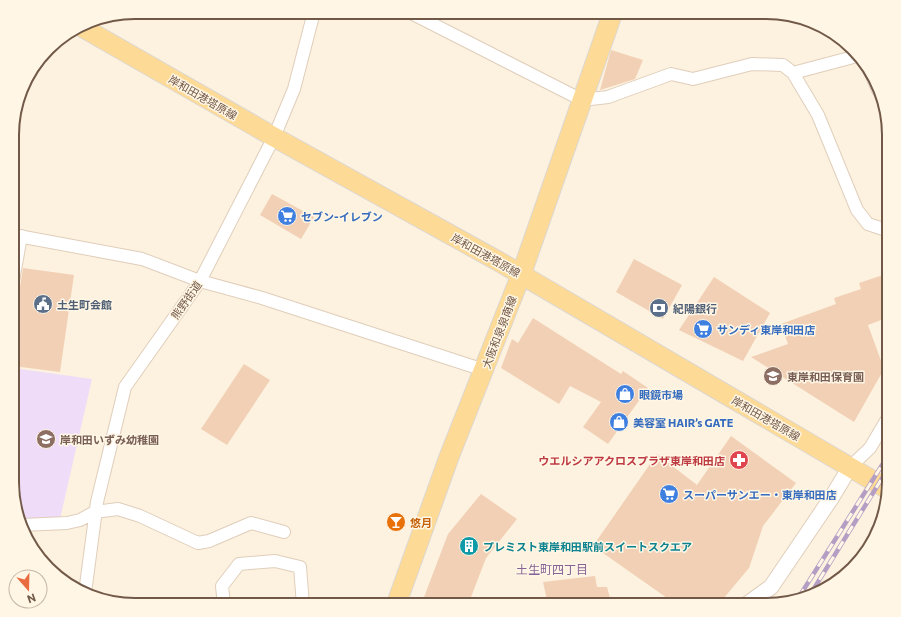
<svg xmlns="http://www.w3.org/2000/svg" width="901" height="617" font-family="Commissioner,'Noto Sans JP',sans-serif">
	<style>
		.education { fill: #efdcf8 }
		.building { fill: #f2d0b6 }
		.lines { fill: none; stroke-linecap: round; stroke-linejoin: round }
		.minor-casing { stroke: #e0cebb; stroke-width: 14 }
		.tertiary-casing { stroke: #e0cebb; stroke-width: 17 }
		.primary-casing { stroke: #ddd7d3; stroke-width: 21 }
		.minor { stroke: #fff; stroke-width: 12 }
		.tertiary { stroke: #fff; stroke-width: 15 }
		.primary { stroke: #fdda95; stroke-width: 19 }
		.rail-casing { stroke: #b49ec4; stroke-width: 4.5 }
		.rail { stroke: #fff6e5; stroke-width: 3; stroke-dasharray: 9; stroke-linecap: butt }
		.labels { text-anchor: middle; dominant-baseline: central; stroke-width: 3; stroke-linejoin: round; paint-order: stroke }
		.street-label { font-size: 11px; fill: #725847; stroke: #fff6e5 }
		.shop-label { font-size: 11px; font-weight: bold; fill: #366cbe; stroke: #fff6e5; text-anchor: start }
		.service-label { font-size: 11px; font-weight: bold; fill: #4e5e75; stroke: #fff6e5; text-anchor: start }
		.education-label { font-size: 11px; font-weight: bold; fill: #785e54; stroke: #fff6e5; text-anchor: start }
		.health-label { font-size: 11px; font-weight: bold; fill: #be3a42; stroke: #fff6e5; text-anchor: end }
		.food-label { font-size: 11px; font-weight: bold; fill: #c56008; stroke: #fff6e5; text-anchor: start }
		.culture-label { font-size: 11px; font-weight: bold; fill: #0d838f; stroke: #fff6e5; text-anchor: start }
		.neighbourhood-label { font-size: 12px; fill: #866296; stroke: #fff6e5 }
		.rim { fill: none; stroke: #725847; stroke-width: 2 }
	</style>
	<rect width="100%" height="100%" fill="#fcf2df"/>
	<path class="education" d="M13,368l79,11 -32,140 -40,1 -7,-22z"/>
	<path class="building" d="M611,50l32,10 -8,19 -35,11z
		M272,194l42,23 -13,22 -41,-24z
		M634,259l48,26 -19,34 -47,-27z
		M23,268l51,7 -14,97 -47,-6v-34z
		M889,273v44l-21,8 16,44 -30,53 -103,-65 37,-13 -7,-20 55,-20 -2,-6 27,-9 -2,-6z
		M714,277l56,36 -27,48 -64,-31z
		M533,318l88,56 2,-3 25,17 -40,56 -25,-17 18,-25 -31,-16 -11,18 -58,-36 11,-29 6,4z
		M244,364l26,16 -43,65 -26,-16z
		M731,436l65,47 -33,43 -14,42 -31,37h-41l-84,-59 64,-92 40,31z
		M481,494l36,25 -31,39 -18,47h-47l27,-71z
		M595,576l2,11h10l5,18h-64l-5,-23z"/>
	<g class="lines">
		<defs>
			<path id="minor" d="M409,12l173,88 26,-3 63,-23 22,5 59,-15 31,1 10,8 25,42 39,95 11,14 21,7
				M869,69l9,21
				M793,73l64,-17
				M13,235l129,24 58,22 62,17 222,72
				M13,281l8,-45
				M850,467l20,-19 19,-32
				M22,525l45,-2 13,-3 15,-8 23,-3 22,7 58,27 11,-2 42,-18 33,9
				M877,531l2,-2
				M85,593l12,-91 28,-115 75,-106 74,-144 20,-48 20,-77
				M224,605l-2,-19 17,-22 36,-3 25,6 3,38"/>
			<path id="tertiary" d="M746,605l25,-18 61,-90 18,-30"/>
			<path id="primary" d="M80,26l194,111 224,124 391,229
				M396,605l53,-148 72,-182 92,-263"/>
		</defs>
		<use href="#minor" class="minor-casing"/>
		<use href="#tertiary" class="tertiary-casing"/>
		<use href="#primary" class="primary-casing"/>
		<use href="#minor" class="minor"/>
		<use href="#tertiary" class="tertiary"/>
		<use href="#primary" class="primary"/>
		<defs>
			<path id="rail" d="M810,595l79,-128
				M799,597l90,-143"/>
		</defs>
		<use href="#rail" class="rail-casing"/>
		<use href="#rail" class="rail"/>
	</g>
	<defs>
		<symbol id="supermarket-disc" viewBox="-11 -11 22 22"><circle r="9.5" fill="#3f7fe0" stroke="#fff6e5"/><path d="M-6-5.5h2.5l.6 2H6L4.5 2H-2.5L-4.4-4H-6ZM-1.5 3.2a1.3 1.3 0 1 0 .1 0ZM3 3.2a1.3 1.3 0 1 0 .1 0Z" fill="#fff"/></symbol>
		<symbol id="civic-disc" viewBox="-11 -11 22 22"><circle r="9.5" fill="#5c6f8a" stroke="#fff6e5"/><path d="M-.6-6.5H3V-4.5H.6V-3L4-1V1h2V6H-6V1h2V-1L-.6-3ZM-1.2 2.5V6h2.4V2.5Z" fill="#fff"/></symbol>
		<symbol id="bank-disc" viewBox="-11 -11 22 22"><circle r="9.5" fill="#5c6f8a" stroke="#fff6e5"/><path d="M-6-4H6V4H-6ZM0-2.3a2.3 2.3 0 1 0 0 4.6a2.3 2.3 0 1 0 0-4.6Z" fill="#fff"/></symbol>
		<symbol id="school-disc" viewBox="-11 -11 22 22"><circle r="9.5" fill="#8d6e63" stroke="#fff6e5"/><path d="M0-5L7-2L0 1L-7-2ZM-4 1L0 2.5L4 1V4Q0 6-4 4Z" fill="#fff"/></symbol>
		<symbol id="shop-disc" viewBox="-11 -11 22 22"><circle r="9.5" fill="#3f7fe0" stroke="#fff6e5"/><path d="M-5-2.5h2.3a2.7 3.5 0 0 1 5.4 0H5L5.5 6h-11ZM-1.5-2.5h3a1.5 2.3 0 0 0-3 0Z" fill="#fff"/></symbol>
		<symbol id="pharmacy-disc" viewBox="-11 -11 22 22"><circle r="9.5" fill="#e0444e" stroke="#fff6e5"/><path d="M-2-6h4v4h4v4h-4v4h-4v-4h-4v-4h4Z" fill="#fff"/></symbol>
		<symbol id="bar-disc" viewBox="-11 -11 22 22"><circle r="9.5" fill="#e8710a" stroke="#fff6e5"/><path d="M-6-5H6L.8 .8V4.5H3.5V6h-7V4.5H-.8V.8Z" fill="#fff"/></symbol>
		<symbol id="building-disc" viewBox="-11 -11 22 22"><circle r="9.5" fill="#0f9aa8" stroke="#fff6e5"/><path d="M-4-6H4V6H1V3H-1V6H-4ZM-2.5-4.3h1.7v1.8h-1.7ZM.8-4.3h1.7v1.8H.8ZM-2.5-1h1.7V.8h-1.7ZM.8-1h1.7V.8H.8Z" fill="#fff"/></symbol>
	</defs>
	<g fill-rule="evenodd">
		<use href="#supermarket-disc" x="276" y="205" width="22" height="22"/>
		<use href="#civic-disc" x="32" y="293" width="22" height="22"/>
		<use href="#bank-disc" x="648" y="297" width="22" height="22"/>
		<use href="#supermarket-disc" x="692" y="318" width="22" height="22"/>
		<use href="#school-disc" x="762" y="365" width="22" height="22"/>
		<use href="#shop-disc" x="614" y="383" width="22" height="22"/>
		<use href="#shop-disc" x="608" y="411" width="22" height="22"/>
		<use href="#school-disc" x="35" y="428" width="22" height="22"/>
		<use href="#pharmacy-disc" x="728" y="449" width="22" height="22"/>
		<use href="#supermarket-disc" x="658" y="483" width="22" height="22"/>
		<use href="#bar-disc" x="385" y="511" width="22" height="22"/>
		<use href="#building-disc" x="458" y="535" width="22" height="22"/>
	</g>
	<g class="labels">
		<g class="street-label">
			<text transform="translate(203 97) rotate(30)">岸和田港塔原線</text>
			<text transform="translate(486 255) rotate(29)">岸和田港塔原線</text>
			<text transform="translate(186 300) rotate(-55)">熊野街道</text>
			<text transform="translate(499 332) rotate(-69)">大阪和泉泉南線</text>
			<text transform="translate(766 418) rotate(30)">岸和田港塔原線</text>
		</g>
		<g class="shop-label">
			<text x="301" y="216">セブン-イレブン</text>
			<text x="717" y="329">サンディ東岸和田店</text>
			<text x="639" y="394">眼鏡市場</text>
			<text x="633" y="422">美容室 HAIR’s GATE</text>
			<text x="683" y="494">スーパーサンエー・東岸和田店</text>
		</g>
		<g class="service-label">
			<text x="57" y="304">土生町会館</text>
			<text x="673" y="308">紀陽銀行</text>
		</g>
		<g class="education-label">
			<text x="787" y="376">東岸和田保育園</text>
			<text x="60" y="439">岸和田いずみ幼稚園</text>
		</g>
		<g class="health-label">
			<text x="725" y="460">ウエルシアアクロスプラザ東岸和田店</text>
		</g>
		<g class="food-label">
			<text x="410" y="522">悠月</text>
		</g>
		<g class="culture-label">
			<text x="483" y="546">プレミスト東岸和田駅前スイートスクエア</text>
		</g>
		<g class="neighbourhood-label">
			<text x="552" y="569">土生町四丁目</text>
		</g>
	</g>
	<path d="M0 0H901V617H0ZM135 19H766A116 116 0 0 1 882 135V482A116 116 0 0 1 766 598H135A116 116 0 0 1 19 482V135A116 116 0 0 1 135 19Z" fill="#fff6e5" fill-rule="evenodd"/>
	<path class="rim" d="M135 19H766A116 116 0 0 1 882 135V482A116 116 0 0 1 766 598H135A116 116 0 0 1 19 482V135A116 116 0 0 1 135 19Z"/>
	<g transform="translate(28 589) rotate(160)"><circle r="19" fill="#fff6e5" stroke="#c7b7a6"/>
	<path d="M0-3L7 15L0 10L-7 15Z" fill="#e96c41"/>
	<text y="-6" font-size="11" font-weight="bold" text-anchor="middle" fill="#725847">N</text>
	</g>
</svg>
